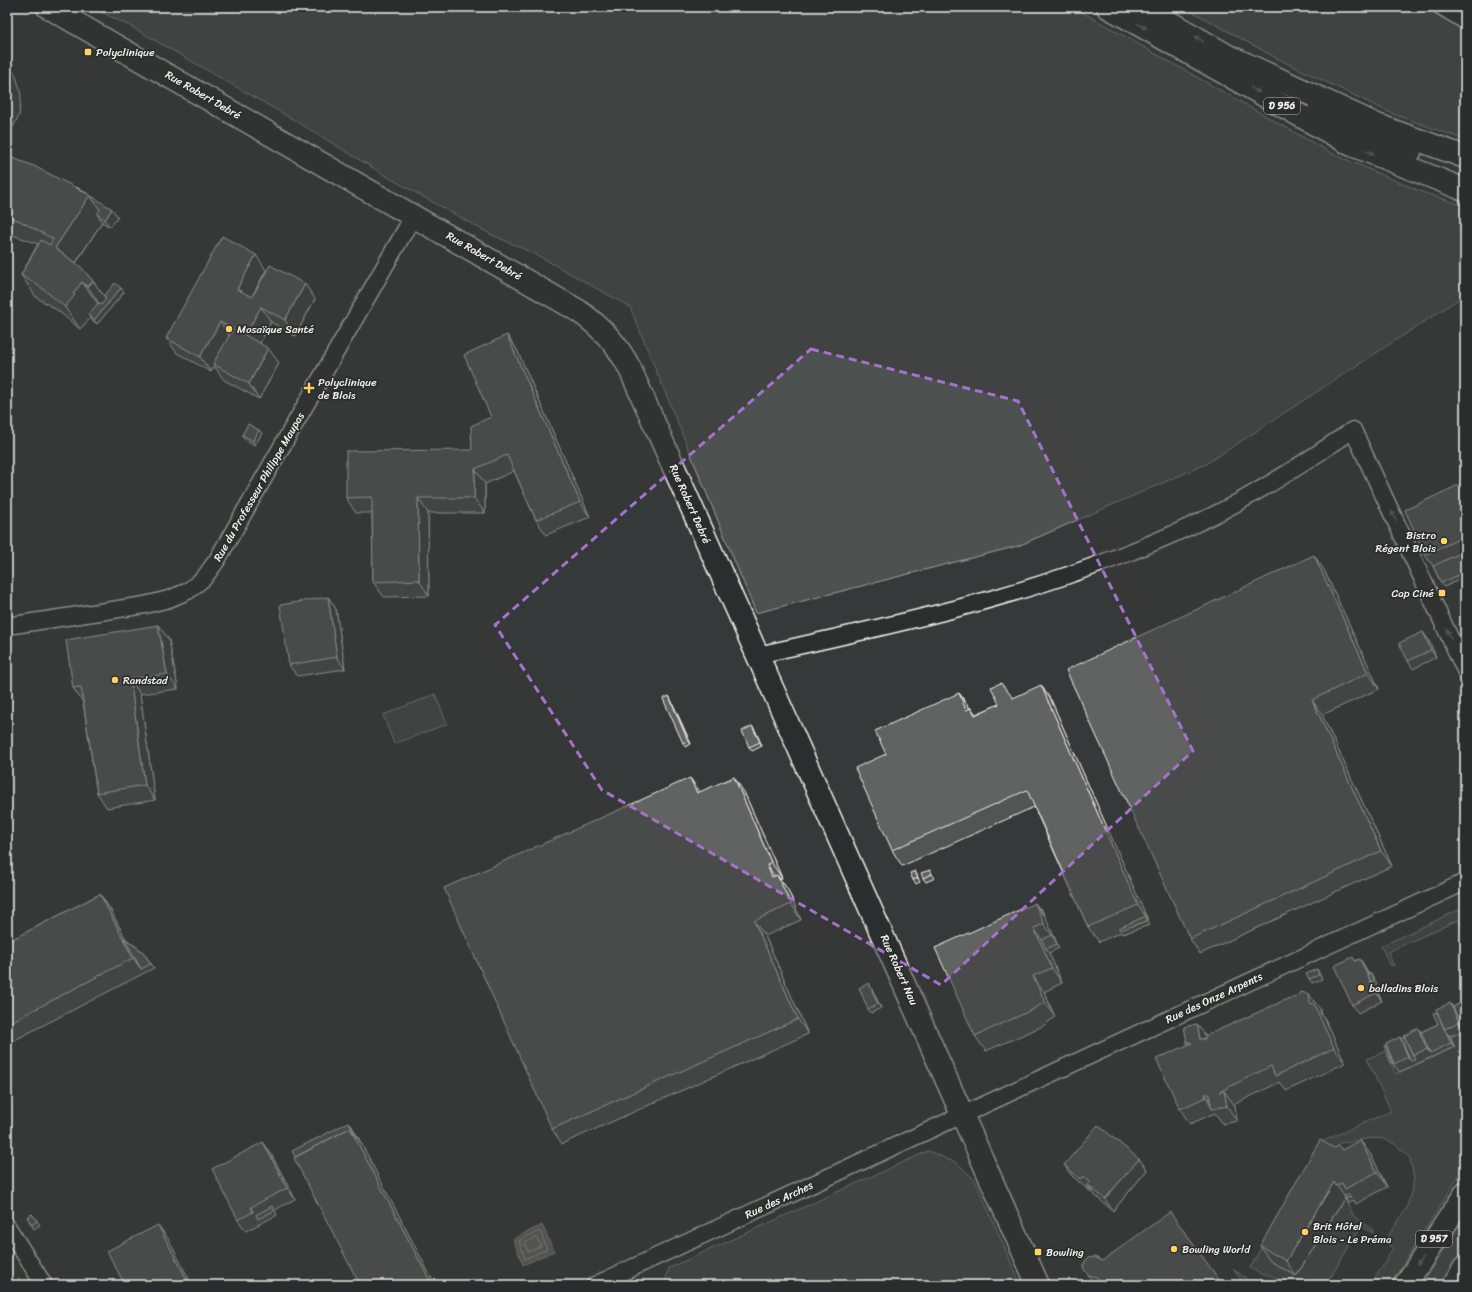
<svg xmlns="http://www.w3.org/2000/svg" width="1472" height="1292" font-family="Sriracha,sans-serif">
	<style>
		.green { fill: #4e514f; stroke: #a1a19c }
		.water { fill: #757572; stroke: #a8a7a1 }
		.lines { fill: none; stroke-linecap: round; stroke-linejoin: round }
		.shore { stroke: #c1bfb9; stroke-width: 1 }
		.street-casing { stroke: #f4f1e8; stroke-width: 19 }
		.secondary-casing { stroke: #f4f1e8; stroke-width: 25 }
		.primary-casing { stroke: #f4f1e8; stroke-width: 25 }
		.highway-casing { stroke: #f4f1e8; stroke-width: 25 }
		.street { stroke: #2a2d2e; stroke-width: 16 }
		.secondary { stroke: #2a2d2e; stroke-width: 22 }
		.primary { stroke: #2a2d2e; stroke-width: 22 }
		.highway { stroke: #2a2d2e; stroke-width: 22 }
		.wall { fill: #535554; stroke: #f4f1e8 }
		.shaded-wall { fill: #444545; stroke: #f4f1e8 }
		.building { fill: #616362; stroke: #f4f1e8 }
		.oneway { fill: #71726f }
		.marked { fill: none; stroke: #a571cd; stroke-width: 3; stroke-dasharray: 8 5; stroke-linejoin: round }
		.poi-dot { fill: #ffd166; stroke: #2a2d2e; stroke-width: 1.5 }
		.labels { text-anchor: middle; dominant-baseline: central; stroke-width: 3.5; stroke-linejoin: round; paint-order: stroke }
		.shield { fill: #2a2d2e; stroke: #b7b6b0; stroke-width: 1 }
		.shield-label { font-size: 10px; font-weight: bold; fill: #f4f1e8 }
		.poi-label { font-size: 11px; fill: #f4f1e8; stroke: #2a2d2e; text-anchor: start }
		.street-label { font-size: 11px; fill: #f4f1e8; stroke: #2a2d2e }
	</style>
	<rect width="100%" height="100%" fill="#363939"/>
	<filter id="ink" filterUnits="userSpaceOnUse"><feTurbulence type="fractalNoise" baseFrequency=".025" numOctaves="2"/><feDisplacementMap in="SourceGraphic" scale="8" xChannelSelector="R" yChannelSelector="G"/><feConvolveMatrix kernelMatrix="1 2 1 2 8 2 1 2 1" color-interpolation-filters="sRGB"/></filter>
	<g filter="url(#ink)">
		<path class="green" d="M91,7h982l258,146 91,39 43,14v89l-259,169 -188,82 -262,67 -126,-306 -95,-53 -45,-20 -97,-54 -99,-60 -164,-94z
			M1184,7h239l42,23v110l-72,-26 -115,-55z
			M435,694l12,30 -53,20 -11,-29z
			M1465,907v26l-7,-13 -70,32 6,14 -4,-1 -9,-19z
			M1465,1031v135l-75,119h-19l22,-37 -9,-6 23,-34 7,-28 -4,-22 -15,-14 -16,-7 -39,6 -9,12 -35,121 49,-79 8,18 20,15v3l-12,-7 -35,59h-38l-17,-10h-8l-13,-7 71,-126 70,-31 -24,-52 18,-8 11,23 59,-27 -4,-10z
			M928,1151l29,12 18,17 46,105h-67l-2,-6 -12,6h-276l5,-17z
			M1465,1215v35l-22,35h-22z
			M1233,1268l21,17h-9z"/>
		<path class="water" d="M542,1225l12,26 -31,14 -10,-26z"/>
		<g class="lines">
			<path class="shore" d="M540,1231l7,18 -22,10 -6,-18z
				M537,1238l4,8 -13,6 -3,-9z"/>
			<defs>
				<path id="street" d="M1442,7l23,14
					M7,626l138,-21 24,-6 19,-8 16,-13 13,-18 197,-345
					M758,655c120,-27 242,-52 357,-97 52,-20 104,-43 151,-72 30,-17 58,-37 87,-56l112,240
					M7,1226l37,59
					M595,1285l870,-403"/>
				<path id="secondary" d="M48,7l529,303c23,16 40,33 53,59l408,916"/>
				<path id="primary" d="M1108,7l244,138 113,45
					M1143,7l106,61
					M1319,110l91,42
					M1405,1285l60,-91
					M1454,1285l11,-18"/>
				<path id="highway" d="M1233,58l144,67 88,32"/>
			</defs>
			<use href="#street" class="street-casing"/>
			<use href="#secondary" class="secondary-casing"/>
			<use href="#primary" class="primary-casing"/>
			<use href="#highway" class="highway-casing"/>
			<use href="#street" class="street"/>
			<use href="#secondary" class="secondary"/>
			<use href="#primary" class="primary"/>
			<use href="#highway" class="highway"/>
		</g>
		<path class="wall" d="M7,156l111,61 -8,10 -8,-5 -26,41 17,18 11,15 17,-8 3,4 -27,32 -7,-6 -10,11 -23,-19 -21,-13 -15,-22 17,-31 -31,-11z
			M266,270l-15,27 64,2 -20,37 -24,-14 -11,21 19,20 -20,36 -35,-19 -10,-14 -3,6 -34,-19 -11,-15z
			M507,335l10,15 73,167 -44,18 -10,-15 -22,-49 -29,13v29h-57l1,83 -45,1 -11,-15 -1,-69h-16l-10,-15 126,-48 19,-33z
			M259,430l3,3 -7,12 -11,-6 -2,-4z
			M1465,482v95l-21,10 -3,-4 -8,-17 -8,-11z
			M1324,570l55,119 -57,26 70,151 -192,88 -10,-15z
			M328,597l8,12 9,60 -48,7 -8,-11z
			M158,625l11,15 9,49 -38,5 15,106 -48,8 -10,-15 -14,-91 -10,-14z
			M1428,639l8,18 -23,12 -5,-8z
			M959,693l11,15h1l5,6 37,-16 38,2 99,225 -28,9 -1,-2 -22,10 -11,-15 -54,-120 -132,59 -10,-16 -6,-96z
			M671,700l20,44 -6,3 -2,-4z
			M752,726l3,4 7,16 -10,5 -3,-4z
			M700,792h44l38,86 -2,1 8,11 13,30 -36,16 43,98 -246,110 -10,-15z
			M915,871l2,4 3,7 -4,2 -3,-4z
			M932,874l3,4 -9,4 -3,-4z
			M100,894l10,15 15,29 18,14 11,16 -147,76v-102z
			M1035,903l4,5 4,4 16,36 -10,5 13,30 -18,9 11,25 -12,9 -57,25 -11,-15z
			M1360,959l5,8 4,7 2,-1 2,4 4,7 -3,2 8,15 -24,12 -6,-8 3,-44z
			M1317,969l5,10 -10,4 -3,-4z
			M871,987l10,21 -10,5 -3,-4z
			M1465,1001v29l-15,6 4,11 -55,25 -4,-6v1l-3,-4 9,-24 17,-11 3,4 17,-8 15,-17z
			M1320,1009v4l5,6 20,44 -59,28 -6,-9 -47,23 2,1 2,15 -14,3 -8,-11 -25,11 -10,-15 8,-64 -1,-3 19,-6z
			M349,1122l5,8 81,155h-75z
			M263,1142l8,12 24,45 -20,11 2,5 -31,16 -8,-11z
			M1334,1148l37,7 16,32 -31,17 -3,-4 -5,3 -3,-6 -49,79 -26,-15 -10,-15z
			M1139,1159l8,11 -34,41 -41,-35 -8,-11z
			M32,1214l8,11 -6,4 -7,-12z
			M1102,1261l121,24h-128l-7,-10z"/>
		<path class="shaded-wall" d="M7,63l8,11 5,15 1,8 -2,18 -6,12 -6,6z
			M90,195l15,22 -8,-3 5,8 -31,48 -16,-22z
			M112,209l6,8 -8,10 -5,-7z
			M256,255l10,15 -18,34 -11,-15z
			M93,281l16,22 -6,6 -15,-22z
			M82,282l16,22 -9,11 1,3 -10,11 -15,-22 8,-13z
			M305,284l10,15 -20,37 -10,-16z
			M121,288l3,4 -27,32 -3,-4z
			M261,307l10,15 -15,28 -11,-15z
			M220,322l10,15 -17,27 1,2 -3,6 -11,-15z
			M507,335l10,15 73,167 -10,-15z
			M268,348l11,15 -20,36 -10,-15z
			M259,430l3,3 -7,12 -2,-4z
			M475,469l10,15v29l-11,-15z
			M418,498l10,15 1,83 -10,-16z
			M1314,555l10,15 55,119 -11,-16z
			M328,597l8,12 9,60 -8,-12z
			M158,625l11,15 9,49 -11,-15z
			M1423,632l5,7 8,18 -5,-7z
			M130,679l10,15 15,106 -10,-15z
			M1041,685l10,15 97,220 -10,-15z
			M959,693l11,16 -4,1z
			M669,696l2,4 20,44 -3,-3z
			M1312,700l10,15 70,151 -11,-15z
			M752,726l3,4 7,16z
			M734,777l10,15 38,86 -11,-16z
			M690,778l11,15h-4z
			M767,865l10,15 -5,-3z
			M777,875l11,15 13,30 -10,-16z
			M100,894l10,15 31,60 -8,-11z
			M1035,903l8,12 -3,-7 3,4 12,27 -11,-15z
			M754,921l11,15 43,98 -10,-15z
			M1034,928l10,15 2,6 3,4 13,30 -10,-15z
			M1360,959l5,8 7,14 -1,1 3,4 8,15 -6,-8z
			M1033,976l11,16 11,25 -10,-15z
			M869,983l2,4 10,21 -3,-4z
			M1309,994l11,15v4l5,6 20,44 -11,-15 -24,-45z
			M1450,1003l5,7 6,16 -2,-4z
			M1197,1024l11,15h-8z
			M1418,1028l6,8 6,17 -3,-4z
			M1447,1033l3,3 4,11 -3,-4z
			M1400,1037l5,8 6,16 -3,-4z
			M1224,1091l11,15 2,15 -10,-15z
			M1205,1094l10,14 -2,1 -7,-12z
			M349,1122l5,8 7,13 -5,-7z
			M350,1128l11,15 74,142h-2l-3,-4z
			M1360,1140l11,15 16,32 -10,-15z
			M263,1142l8,12 24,45 -8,-11z
			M1139,1159l8,11 -34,41 -8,-12z
			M1334,1182l11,15 -49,79 -10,-15z
			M158,1225l11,15 23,45h-2z"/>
		<path class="building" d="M7,156l27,10 56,29 -35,53 26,19 12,14 -5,6 -6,-5 -9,12 2,1 -10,12 -23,-19 -21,-13 20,-35 9,5 3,-6 -33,-18 -13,-5z
			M77,187l35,22 -7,11 -8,-6 3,-4 -10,-15 -14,-7z
			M222,236l34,19 -19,34 15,8 18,-32 35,19 -20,36 -24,-13 -16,28 23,13 -19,36 -36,-20 20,-35 -13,-7 -20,35 -34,-19z
			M115,283l6,5 -27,32 -6,-5 10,-12 3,2 5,-6 -2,-3z
			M507,335l73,167 -44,18 -29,-65 -32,14 -1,29h-56l1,82 -46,2 -1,-85 -26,1v-47l126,-1 -1,-24 20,-9 -27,-62z
			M248,424l11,6 -6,11 -11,-6z
			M1465,482v54l-40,19 -20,-45z
			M1465,551v21l-24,11 -8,-17z
			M1314,555l54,118 -56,27 69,151 -191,88 -124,-269z
			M328,597l9,60 -48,8 -9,-60z
			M158,625l9,49 -37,5 15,106 -48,8 -16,-106 -8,1 -7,-48z
			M1423,632l8,18 -23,11 -9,-18z
			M1001,683l12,15 28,-13 97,220 -50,22 -61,-137 -135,60 -37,-82 31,-14 -11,-23 84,-38 7,17 5,-2 4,7 24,-11 -8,-17z
			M669,696l19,45 -5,2 -20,-44z
			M752,726l8,16 -11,5 -7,-16z
			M734,777l37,85 -4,3 5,12 5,-2 14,29 -37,17 44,98 -246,110 -108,-241 246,-110 7,15z
			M930,870l2,4 -9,4 -2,-5z
			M915,871l3,7 -5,2 -3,-7z
			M100,894l33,64 -126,66v-82z
			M1035,903l9,21 -10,4 18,40 -19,8 12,26 -13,8 -57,26 -40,-88z
			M1146,916l1,5 -27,9 -1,-2z
			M1052,935l5,9 -11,5 -4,-9z
			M124,938l19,14 8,12 -10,5z
			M1353,957l2,4 5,-2 16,34 -24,12 -18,-39z
			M1317,969l2,6 -10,4 -3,-5z
			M1371,973l3,8 -3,1 -3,-7z
			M869,983l9,21 -10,5 -9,-21z
			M1300,992l9,2 1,9 4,1 20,44 -59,28 -4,-10 -52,26 5,-1 3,15 -15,3 -3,-15h-4l1,3 -26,12 -24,-50 36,-16 -5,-1 -3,-15 13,-3 3,15h5v-3l87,-39 4,1z
			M1465,1001v24l-4,1 -8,-19z
			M1450,1003l9,19 -15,7 -8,-20z
			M1437,1012l14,31 -21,10 -9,-21 17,-8 -5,-11z
			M1418,1028l9,21 -14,6 -9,-19z
			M1400,1037l8,20 -14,7 -8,-20z
			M1404,1037l11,22 -4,2 -9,-20 -1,-2z
			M1386,1045l7,17 -1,1 -8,-17z
			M349,1122l7,14 -6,-8 -55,29 -3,-6z
			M1098,1125l41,34 -34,40 -17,-14 2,-3 -6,-6 -4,3 -16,-14z
			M350,1128l80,153 -7,4h-63l-66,-127z
			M1320,1140l14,8 5,-2 3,4 18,-10 17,32 -32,17 -3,-6 -6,3 -2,-4 -48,79 -26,-15z
			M263,1142l24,46 -36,19 2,5 -15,8 -26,-51z
			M1089,1184l-1,1 5,7 -7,-6z
			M1349,1194l2,3 -6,2 -1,-2z
			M272,1206l2,5 -16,8 -2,-4z
			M1170,1212l53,73h-120l-6,-8 -9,-2 -5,-7 2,-7 3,-3 7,-1 7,4z
			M32,1214l5,7 -5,4 -5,-8z
			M158,1225l32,60h-65l-18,-34z"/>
		<defs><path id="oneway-solid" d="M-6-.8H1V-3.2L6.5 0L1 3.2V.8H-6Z"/></defs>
		<g class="oneway">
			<use href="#oneway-solid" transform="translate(1142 26) rotate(29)"/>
			<use href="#oneway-solid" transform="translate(1199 39) rotate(-150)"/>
			<use href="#oneway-solid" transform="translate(1255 90) rotate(29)"/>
			<use href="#oneway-solid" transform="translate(1369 152) rotate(22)"/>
			<use href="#oneway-solid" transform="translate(1394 516) rotate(-116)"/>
			<use href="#oneway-solid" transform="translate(1449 634) rotate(-115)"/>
			<use href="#oneway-solid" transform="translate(1420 1261) rotate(122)"/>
		</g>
	</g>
	<path d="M0 0H1472V1292H0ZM811,349l207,52 175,350 -252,234 -339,-195 -107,-165z" fill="#363939" fill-opacity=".55" fill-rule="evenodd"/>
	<path class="marked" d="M811,349l207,52 175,350 -252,234 -339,-195 -107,-165z"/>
	<g class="poi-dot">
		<rect x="84" y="48" width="8" height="8" rx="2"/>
		<circle cx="229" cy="329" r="4"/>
		<path d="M307 382h4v4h4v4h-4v4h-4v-4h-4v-4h4z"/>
		<circle cx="1444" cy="541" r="4"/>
		<rect x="1438" y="589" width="8" height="8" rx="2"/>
		<circle cx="115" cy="680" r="4"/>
		<circle cx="1361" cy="988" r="4"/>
		<circle cx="1305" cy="1232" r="4"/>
		<circle cx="1174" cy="1249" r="4"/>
		<rect x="1034" y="1248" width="8" height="8" rx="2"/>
	</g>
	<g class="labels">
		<g class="shield">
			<rect x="1264" y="98" width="36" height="16" rx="3"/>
			<rect x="1416" y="1231" width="36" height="16" rx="3"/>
		</g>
		<g class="shield-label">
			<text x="1282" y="106">D 956</text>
			<text x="1434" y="1239">D 957</text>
		</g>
		<g class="poi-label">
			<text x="96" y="52">Polyclinique</text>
			<text x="237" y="329">Mosaïque Santé</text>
			<text x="318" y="382">Polyclinique<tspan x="318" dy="13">de Blois</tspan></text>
			<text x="1436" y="535" text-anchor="end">Bistro<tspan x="1436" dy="13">Régent Blois</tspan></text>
			<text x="1434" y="593" text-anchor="end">Cap Ciné</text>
			<text x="123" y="680">Randstad</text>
			<text x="1369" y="988">balladins Blois</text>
			<text x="1313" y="1226">Brit Hôtel<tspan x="1313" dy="13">Blois - Le Préma</tspan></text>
			<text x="1182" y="1249">Bowling World</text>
			<text x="1046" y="1252">Bowling</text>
		</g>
		<g class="street-label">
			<text transform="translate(203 95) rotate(30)">Rue Robert Debré</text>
			<text transform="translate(484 256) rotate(30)">Rue Robert Debré</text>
			<text transform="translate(259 487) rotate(-60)">Rue du Professeur Philippe Maupas</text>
			<text transform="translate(690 504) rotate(66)">Rue Robert Debré</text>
			<text transform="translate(899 970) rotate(66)">Rue Robert Nau</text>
			<text transform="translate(1214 998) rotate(-25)">Rue des Onze Arpents</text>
			<text transform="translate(779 1200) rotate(-25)">Rue des Arches</text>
		</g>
	</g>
	<rect width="1472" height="1292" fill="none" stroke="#2a2d2e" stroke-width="24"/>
	<rect x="12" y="12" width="1448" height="1268" fill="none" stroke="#f4f1e8" stroke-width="1.5" filter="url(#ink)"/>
</svg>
